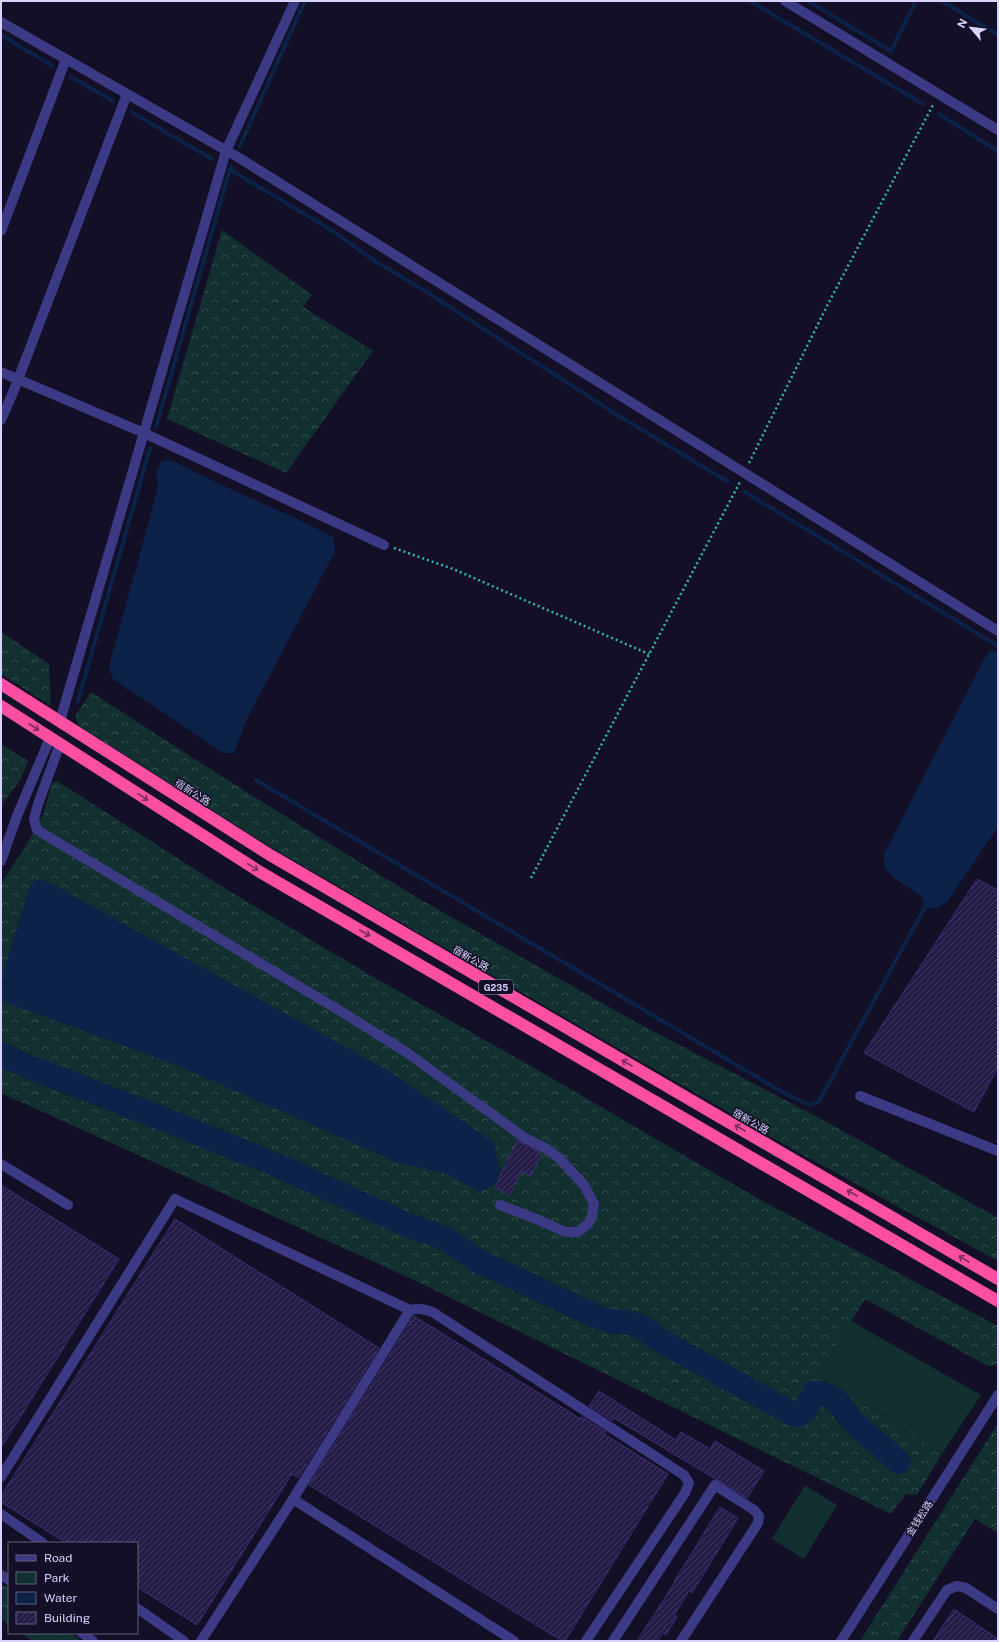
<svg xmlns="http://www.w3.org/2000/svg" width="999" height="1642" font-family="'Public Sans','Noto Sans SC',sans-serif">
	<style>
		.forest { fill: url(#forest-crowns) }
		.green { fill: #12302f }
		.water { fill: #0c2248 }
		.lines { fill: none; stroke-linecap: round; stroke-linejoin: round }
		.stream { stroke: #0c2248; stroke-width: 4 }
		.river { stroke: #0c2248; stroke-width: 24 }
		.building { fill: url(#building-hatch); stroke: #3b2d73 }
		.path { stroke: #2fb8b0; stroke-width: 2.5; stroke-dasharray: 2 3; stroke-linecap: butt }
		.minor { stroke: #3d3a85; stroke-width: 10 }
		.highway { stroke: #ff4fa3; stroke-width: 12 }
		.oneway { stroke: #7d2c5e }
		.labels { text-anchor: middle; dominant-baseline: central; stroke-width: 3; stroke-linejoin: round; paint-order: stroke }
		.shield { fill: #130f26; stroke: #9e99be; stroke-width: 1 }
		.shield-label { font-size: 9px; font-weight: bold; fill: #d9d4ff }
		.street-label { font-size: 10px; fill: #d9d4ff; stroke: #130f26 }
	</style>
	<defs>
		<pattern id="forest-crowns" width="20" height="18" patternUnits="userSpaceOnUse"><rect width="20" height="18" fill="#12302f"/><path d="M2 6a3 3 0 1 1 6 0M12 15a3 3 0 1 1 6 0" fill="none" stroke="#344d4e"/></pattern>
		<pattern id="building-hatch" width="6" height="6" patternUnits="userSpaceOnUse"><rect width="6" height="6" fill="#241b47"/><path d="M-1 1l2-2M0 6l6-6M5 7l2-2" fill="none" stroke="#433b63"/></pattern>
	</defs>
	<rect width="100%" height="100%" fill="#130f26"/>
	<path class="forest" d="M222,230l90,65 -9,12 70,44 -87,122 -119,-54z
		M1,632l48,32 2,42 -50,-32z
		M91,692l141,91 184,114 216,123 193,101 173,97v43l-206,-112 -520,-301 -193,-122 -4,-10z
		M1,744l27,17 -8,19 -19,26z
		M57,781l164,105 147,88 175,99 214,125 241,128v39l-10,1 -123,-67 -47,76 124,79 -25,41 -11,-1 -15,20 -477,-234 -413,-187v-206l2,-7 21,-31 19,-34 9,-32z
		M998,1423v110l-23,-14 -78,122h-37z
		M1,1584l8,5v36l-8,-6z
		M21,1633h49l11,8h-49z"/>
	<path class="green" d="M851,1321l130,74 -39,59 -124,-79z
		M805,1485l32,20 -33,54 -32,-20z"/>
	<path class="water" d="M171,460c53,28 109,49 162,77l2,14 -90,172 -11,30h-11l-110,-74 -4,-13 45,-163 4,-18 -2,-13 6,-11z
		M991,650l7,2v175l-51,75 -11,7 -11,-2 -3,-10 -29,-20 -9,-10v-13l100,-195z
		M43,879l342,190 110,74 1,14 5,12 -4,14 -17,9 -38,-20 -43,-9 -225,-99 -167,-61 -6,-4v-18l27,-90 6,-10z"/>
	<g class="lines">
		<path class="stream" d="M750,1l173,103
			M808,1l83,50 25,-50
			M942,1l56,34
			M1,35l51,31
			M71,77l42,24
			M131,112l81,47
			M939,114l59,37
			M240,146l65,-145
			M229,169l102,61 44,31 42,25 199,128 112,68
			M156,427l75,-261
			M745,492l253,154
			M78,701l72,-253
			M256,780l528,313 26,12 8,-3 4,-6 103,-189"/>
		<path class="river" d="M1,1054l23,11 132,51 123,50 133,61 32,11 34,23 124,58 13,3h10l15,4 21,15 130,72 8,2 6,-4 9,-18h8l14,7 17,22 46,40"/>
	</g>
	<path class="building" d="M977,879l21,11v177l-24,45 -110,-59z
		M517,1140l24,13 -10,23 -10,-5 -11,24 -15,-7z
		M1,1185l118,74 -118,189z
		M175,1219l204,129 -81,130 -6,-4 -95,151 -60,-38v-44h-71l-65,-41v-6z
		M414,1316l167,103 1,-2 24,15 -2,2 64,40 -103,167h-3l-253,-156z
		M599,1391l77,49 5,-8 29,17 5,-8 49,30 -17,27 -133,-80 -1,3 -24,-15z
		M720,1507l18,11 -46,75 -3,-2 -15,24 3,2 -11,18 -3,-2 -6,8h-20l38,-59h-1z
		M954,1609l44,30v2h-65z"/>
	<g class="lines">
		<path class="path" d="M749,463l79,-159 106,-201
			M394,548l59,21 196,85
			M531,878l209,-396"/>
		<path class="minor" d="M785,1l213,129
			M1,22l235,134 762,475
			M1,231l65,-172
			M1,372l143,61 240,112
			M1,420l13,-30 113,-296
			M60,721l166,-570 69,-150
			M60,744l-22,60 -4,15 3,11 305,182 64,40 119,86 22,11 12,9 25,27 10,19 -2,12 -4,8 -10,8h-13l-26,-12 -39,-15
			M1,861l16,-45 33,-78
			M860,1096l138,55
			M1,1164l67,41
			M1,1477l174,-278 235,111
			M1,1514l42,29
			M1,1575l8,5
			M137,1608l47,33
			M82,1633l11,8
			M201,1641l92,-142
			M514,1641l-221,-142 117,-189c10,-2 15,-1 24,3l250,162 5,8 -4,10 -99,148
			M613,1641l102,-156 39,25 5,6 -1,7 -77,118
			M841,1641l157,-246
			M913,1641l34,-51 10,-4 9,2 32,21"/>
		<path class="highway" d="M1,684l269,171 728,424
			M1,706l259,166 738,429"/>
	</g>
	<defs><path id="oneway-shaft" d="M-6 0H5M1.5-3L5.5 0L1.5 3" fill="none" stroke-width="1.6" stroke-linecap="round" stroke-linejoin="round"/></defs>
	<g class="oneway">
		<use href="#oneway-shaft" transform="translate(34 727) rotate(33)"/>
		<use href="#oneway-shaft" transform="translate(143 797) rotate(32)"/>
		<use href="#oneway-shaft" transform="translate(253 867) rotate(32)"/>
		<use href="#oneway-shaft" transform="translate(365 933) rotate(30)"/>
		<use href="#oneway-shaft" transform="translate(627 1063) rotate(-150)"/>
		<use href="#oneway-shaft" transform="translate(740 1128) rotate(-150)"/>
		<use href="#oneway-shaft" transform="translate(852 1193) rotate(-150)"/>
		<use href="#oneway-shaft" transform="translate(964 1259) rotate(-149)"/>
	</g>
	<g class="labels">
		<rect class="shield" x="479" y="980" width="34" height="14" rx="3"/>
		<g class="shield-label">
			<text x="496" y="987">G235</text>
		</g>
		<g class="street-label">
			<text transform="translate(193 792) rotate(33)">宿新公路</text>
			<text transform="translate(471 958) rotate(30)">宿新公路</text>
			<text transform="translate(751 1121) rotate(30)">宿新公路</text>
			<text transform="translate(919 1518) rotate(-57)">金钱松路</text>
		</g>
	</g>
	<rect width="999" height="1642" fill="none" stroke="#d9d4ff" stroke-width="4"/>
	<rect x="8" y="1542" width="130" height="92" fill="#130f26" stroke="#625e7d"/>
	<rect x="16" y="1555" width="20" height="6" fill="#3d3a85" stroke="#625e7d"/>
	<text x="44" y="1562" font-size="12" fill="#d9d4ff">Road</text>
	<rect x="16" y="1572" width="20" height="12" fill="#12302f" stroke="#625e7d"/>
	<text x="44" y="1582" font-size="12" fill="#d9d4ff">Park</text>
	<rect x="16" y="1592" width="20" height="12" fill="#0c2248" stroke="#625e7d"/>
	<text x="44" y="1602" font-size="12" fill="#d9d4ff">Water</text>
	<rect x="16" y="1612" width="20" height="12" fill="url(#building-hatch)" stroke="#625e7d"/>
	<text x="44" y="1622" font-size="12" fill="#d9d4ff">Building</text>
	<g transform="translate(971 28) rotate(298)" stroke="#130f26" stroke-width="3" paint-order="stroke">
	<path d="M0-3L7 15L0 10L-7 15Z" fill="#d9d4ff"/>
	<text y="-6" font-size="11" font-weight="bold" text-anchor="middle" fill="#d9d4ff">N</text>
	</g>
</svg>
